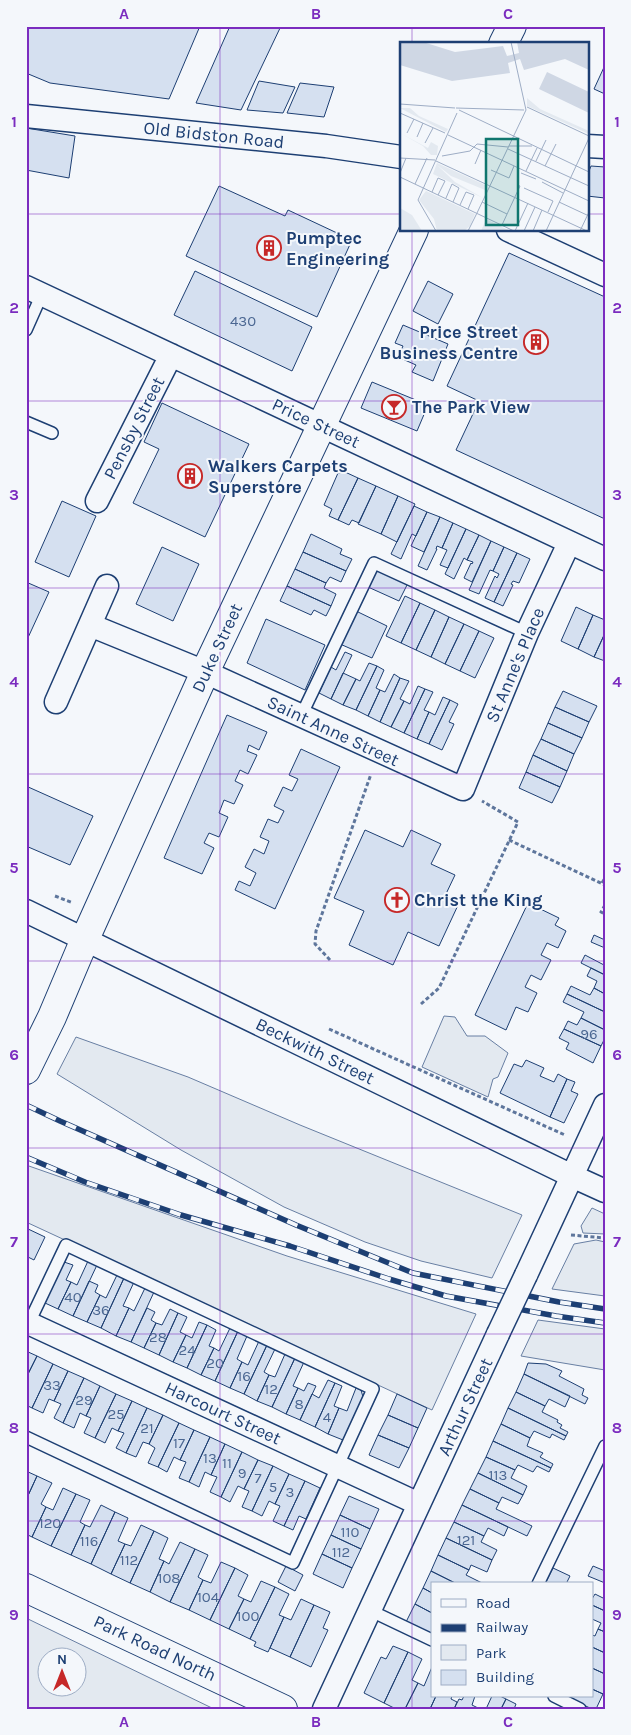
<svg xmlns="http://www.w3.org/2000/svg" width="631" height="1735" font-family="Karla,sans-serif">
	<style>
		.green { fill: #e3e9f0; stroke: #687fa3; fill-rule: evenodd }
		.building { fill: #d5e0f0; stroke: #1d3f73 }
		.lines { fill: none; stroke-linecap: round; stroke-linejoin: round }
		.lane-casing { stroke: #1d3f73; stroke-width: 14 }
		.street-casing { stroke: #1d3f73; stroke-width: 25 }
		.primary-casing { stroke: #1d3f73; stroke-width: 30 }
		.path { stroke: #5e769c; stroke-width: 3; stroke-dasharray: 4 2.5; stroke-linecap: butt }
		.lane { stroke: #f4f7fb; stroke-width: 11 }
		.street { stroke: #f4f7fb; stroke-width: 22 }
		.primary { stroke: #f4f7fb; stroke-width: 28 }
		.rail-casing { stroke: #1d3f73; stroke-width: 5.5 }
		.rail { stroke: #f4f7fb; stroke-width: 4; stroke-dasharray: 11; stroke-linecap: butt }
		.street-bridge-casing { stroke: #1d3f73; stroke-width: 25; stroke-linecap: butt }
		.street-bridge { stroke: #f4f7fb; stroke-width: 22 }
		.grid { fill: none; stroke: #7b2cbf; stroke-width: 1; stroke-opacity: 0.55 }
		.labels { text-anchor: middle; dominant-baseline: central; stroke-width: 4; stroke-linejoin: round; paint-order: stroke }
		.number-label { font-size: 15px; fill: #4b6792 }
		.street-label { font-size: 18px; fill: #1d3f73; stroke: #f4f7fb }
		.poi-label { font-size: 18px; font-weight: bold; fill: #1d3f73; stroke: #f4f7fb; text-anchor: start }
		.inset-road { fill: none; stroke: #9eadc5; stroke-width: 1 }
		.view { fill: #0f766e; fill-opacity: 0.15; stroke: #0f766e; stroke-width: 2.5 }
		.inset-edge { fill: none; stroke: #1d3f73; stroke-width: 2.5 }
		.neatline { fill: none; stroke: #7b2cbf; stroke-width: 2 }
		.grid-label { font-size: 16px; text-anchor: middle; font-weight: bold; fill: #7b2cbf }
	</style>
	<rect width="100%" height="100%" fill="#f4f7fb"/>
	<path class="green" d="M444,1016l11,1 12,19h18l23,17 -10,24 -5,2 -5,18 -66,-30z
		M76,1037l112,40 112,48 222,90 -30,63 -71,-17 -56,-19 -81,-35 -103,-57 -124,-76z
		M26,1165l261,91 189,58 -44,96 -406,-188z
		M592,1208l13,6v20l-22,-1 -2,-7z
		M596,1240l9,2v54l-53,-7 22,-45z
		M538,1320l67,9v41l-84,-14z
		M26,1618l188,91h-188zM48,1658h30v30h-30z"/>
	<path class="building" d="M26,26h174l-31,73 -119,-16 -24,-10z
		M230,26h51l-40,84 -45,-7z
		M605,65v29l-11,-5z
		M259,81l36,6 -12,26 -36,-3z
		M300,83l34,4 -10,30 -37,-4z
		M26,128l49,8 -6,42 -43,-8z
		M591,166l14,1v31l-18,-2v-20z
		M219,186l66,30 3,-6 64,30 -35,77 -131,-61z
		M509,253l96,44v222l-149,-69 23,-49 -32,-15z
		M195,271l117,56 -20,44 -118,-56z
		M428,281l25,13 -15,30 -25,-13z
		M403,325l45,19 -15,37 -21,-9 4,-7 -18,-8 5,-11 -8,-3z
		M372,382l56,23 -11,26 -56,-23z
		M162,403l87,41 -44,93 -72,-34 26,-54 -15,-7z
		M345,472l13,6 -20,42 -9,-4 3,-7 -8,-4 14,-32z
		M358,478l18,8 -17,37 -7,-3 -3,5 -11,-5z
		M376,486l22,10 -17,38 -23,-10z
		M398,496l17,8 -18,38 -16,-8z
		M62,501l34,15 -27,61 -34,-15z
		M414,506l13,6 -11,24 -4,-2 -11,25 -10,-5z
		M427,512l13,5 -16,35 -13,-6z
		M440,517l13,6 -11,25 -5,-2 -1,3h1l-10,21 -9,-4z
		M453,523l13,6 -18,39 -8,-3 7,-15 -5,-2z
		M466,529l13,6 -12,25 -3,-2 -10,21 -9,-5z
		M311,534l31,15 -2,5 12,5 -6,12 -43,-19z
		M479,535l12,6 -19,41 -8,-4 7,-15 1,1 1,-2 -6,-2z
		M491,541l13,6 -11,24 -3,-1 -11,24 -10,-4z
		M162,547l37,17 -26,57 -37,-17z
		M504,547l13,6 -23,49 -9,-4 10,-22 2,2 2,-4 -6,-3z
		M303,552l43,19 -5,11 -11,-5 -4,6 -31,-14z
		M517,553l13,6 -11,24 -6,-2 -2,3 2,1 -10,21 -9,-4z
		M377,568l31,15 -9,18 -31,-14z
		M295,569l31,14 -2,5 12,6 -5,12 -44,-20z
		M26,582l23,10 -23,50z
		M287,586l44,20 -5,10 -12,-6 -3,5 -31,-14z
		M405,596l15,7 -19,40 -15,-7z
		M420,603l15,7 -19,40 -15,-7z
		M576,607l17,8 -15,34 -17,-8z
		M435,610l14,7 -18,40 -15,-7z
		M356,611l31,15 -15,32 -32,-14z
		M593,615l12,5v13l-11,24 -16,-8z
		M449,617l15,7 -19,40 -14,-7z
		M266,619l59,26 -20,45 -58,-27z
		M464,624l15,7 -19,40 -15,-7z
		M479,631l15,7 -19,40 -15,-7z
		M605,633v28l-11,-4z
		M345,652l7,3 -21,44 -12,-6 12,-26 5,3z
		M369,663l8,3 -21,44 -13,-5 13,-26 4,2z
		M377,666l7,4 -8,18 4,2 -12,26 -12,-6z
		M343,673l13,6 -13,26 -12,-6z
		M394,674l6,4 -20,44 -12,-6 12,-26 5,2z
		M400,678l9,3 -9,18 4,2 -13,26 -11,-5z
		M418,686l7,3 -21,44 -13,-6 13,-26 6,3z
		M425,689l8,3 -9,18 5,2 -12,27 -13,-6z
		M563,691l34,15 -8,16 -34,-15z
		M443,697l7,3 -21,44 -12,-5 12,-27 6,3z
		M450,700l8,4 -9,18 5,2 -12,26 -13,-6z
		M555,707l34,15 -7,16 -34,-15z
		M227,715l40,17 -8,18 -10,-5 -2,6 10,4 -9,19 -8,-4 -5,11 8,4 -9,19 -10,-4 -5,13 9,4 -9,20 -10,-4 -5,10 10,5 -12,26 -38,-16z
		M548,723l34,15 -8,16 -33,-15z
		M541,739l33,15 -7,17 -34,-16z
		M301,749l39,18 -65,142 -40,-19 4,-9 11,5 6,-13 -11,-6 9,-18 10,5 5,-13 -9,-4 8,-18 10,4 6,-12 -10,-5 9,-19 9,4 6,-12 -9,-4z
		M533,755l34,16 -7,16 -34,-15z
		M526,772l34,15 -8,16 -33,-15z
		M26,786l67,30 -23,49 -44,-19z
		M365,830l38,17 8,-17 30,14 -10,20 24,11 -10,21 14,7 -20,43 -31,-14 -15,33 -44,-20 15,-34 -30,-13z
		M528,903l31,15 -4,7 11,6 -8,17 -11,-5 -6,12 10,5 -10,20 -10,-5 -6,12 12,6 -9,19 -12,-5 -10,23 -31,-15z
		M594,935l11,5v8l-14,-6z
		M585,955l19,10 1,-2v12l-24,-12z
		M591,968l14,7v19l-11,-6 3,-7 -10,-5z
		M571,986l19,9 4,-7 11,6v18l-38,-18z
		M567,994l38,18v18l-24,-12 3,-6 -21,-10z
		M581,1018l24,12v8l-4,8 -37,-17 4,-8 9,4z
		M564,1029l37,17 -8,17 -27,-14 3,-6 -10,-5z
		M526,1060l18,8 -4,8 14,6 4,-8 9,5 -17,38 -50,-24 14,-29 8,3z
		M567,1079l8,3 -4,9 7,3 -14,29 -14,-6z
		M26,1228l19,9 -11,23 -8,-4z
		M88,1261l9,4 -24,51 -15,-7 13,-27 6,3z
		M64,1262l9,3 -7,15 5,2 -13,27 -13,-6z
		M117,1275l7,3 -23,50 -14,-6 13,-27 6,3z
		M124,1278l10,4 -11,24 6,2 -13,28 -15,-8z
		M89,1281l9,4 -3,7 5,3 -13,27 -14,-6z
		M145,1288l9,4 -23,50 -15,-6 13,-28 5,3z
		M147,1308l8,4 -4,8 5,3 -12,25 -13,-6z
		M170,1309l8,4 -19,42 -15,-7 12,-25 6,2z
		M178,1313l9,4 -7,15 6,3 -13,27 -14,-7z
		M199,1322l8,3 -20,43 -14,-6 13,-27 6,3z
		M207,1325l9,5 -7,16 5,2 -13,27 -14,-7z
		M230,1328l8,3 -23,50 -14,-6 13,-27 5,3z
		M238,1331l9,5 -10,23 5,3 -12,26 -15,-7z
		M259,1341l8,4 -23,49 -14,-6 12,-26 6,3z
		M267,1345l8,4 -11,23 5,3 -12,26 -13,-7z
		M26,1351l11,5 -11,22z
		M285,1354l10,4 -23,49 -15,-6 12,-26 6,2z
		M37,1356l16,8 -21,44 -6,-3v-14l2,-3 -2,-1v-9z
		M295,1358l9,4 -11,24 5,2 -12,26 -14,-7z
		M528,1363l18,1 16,7 -3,5 25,13 -2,6 6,3 -3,6 -61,-30z
		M53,1364l15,7 -14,30 -5,-2 -6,14 -11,-5z
		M68,1371l16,7 -21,45 -9,-5 7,-14 -7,-3z
		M524,1374l46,22 -5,11 -16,-8 -4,7 -29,-14z
		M84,1378l16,8 -14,30 -6,-3 -6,15 -11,-5z
		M328,1380l7,3 -20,44 -15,-7 12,-26 7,4z
		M308,1383l8,3 -16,34 -14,-6 12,-26 6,3z
		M335,1383l7,3 -8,20 5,2 -11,26 -13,-7z
		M100,1386l16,8 -21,44 -11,-5 7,-15 -5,-2z
		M356,1388l5,2 2,7 -20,43 -15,-6 11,-26 8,3z
		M516,1392l29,14 -3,6 16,8 -1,2 5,3 -2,3 8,4 -2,4 -58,-28z
		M116,1394l16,7 -14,30 -6,-3 -7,15 -10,-5z
		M397,1394l30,14 -9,20 -30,-13z
		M132,1401l15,7 -21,45 -10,-5 8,-15 -6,-2z
		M147,1408l16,7 -14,29 -6,-2 -7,15 -10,-4z
		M508,1408l58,28 -2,4 -12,-6 -2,4 -16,-7 -4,7 -29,-14z
		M163,1415l16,8 -21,44 -10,-4 7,-15 -6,-4z
		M388,1415l30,13 -9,20 -31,-13z
		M179,1423l15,7 -14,30 -6,-3 -7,15 -9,-5z
		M501,1424l29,14 -3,8 16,7 -3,4 13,7 -2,4 -58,-27z
		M194,1430l16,7 -21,45 -10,-4 7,-16 -6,-2z
		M378,1435l31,13 -10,20 -30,-13z
		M210,1437l15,7 -14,31 -6,-3 -6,15 -10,-5z
		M493,1441l58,27 -2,4 -12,-6 -4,6 -15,-7 -3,5 -29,-13z
		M225,1444l17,8 -21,45 -11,-5 7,-15 -6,-2z
		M242,1452l16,8 -14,29 -6,-3 -8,16 -9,-5z
		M486,1457l29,13 -4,8 16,8 -4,9 -45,-22z
		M258,1460l15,6 -21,45 -10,-4 7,-16 -5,-2z
		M273,1466l16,8 -14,30 -6,-3 -7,15 -10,-5z
		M26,1471l11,5 -11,24z
		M478,1473l45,22 -5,9 -16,-7 -3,6 -29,-14z
		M289,1474l16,7 -21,45 -11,-5 7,-15 -5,-2z
		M37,1476l15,7 -11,21 5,3 -14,30 -6,-3v-34z
		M305,1481l15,7 -14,31 -7,-3 -6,14 -9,-4z
		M63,1488l13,6 -25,52 -19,-9 14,-30 7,3z
		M470,1489l29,14 -3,6 36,17 -5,10 -65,-31z
		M76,1494l14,6 -10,22 5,3 -14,30 -20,-9z
		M349,1496l30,13 -9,20 -30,-14z
		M101,1505l14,7 -24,52 -20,-9 14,-30 5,2z
		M462,1505l46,22 -4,9 -16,-8 -4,8 -30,-14z
		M115,1512l13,6 -10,23 7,3 -14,30 -20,-10z
		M340,1515l30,14 -9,20 -30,-14z
		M454,1522l30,14 -3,6 16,8 -5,10 -46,-22z
		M141,1525l13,6 -24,52 -19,-9 14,-30 6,2z
		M154,1531l14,7 -9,21 5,2 -14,31 -20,-9z
		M331,1535l30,14 -9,19 -30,-14z
		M446,1538l46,22 -5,12 -16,-7 -2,5 -31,-15z
		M180,1542l15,7 -25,53 -20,-10 14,-31 5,3z
		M195,1549l13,6 -10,22 5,3 -14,30 -19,-8z
		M322,1554l30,14 -9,20 -30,-14z
		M438,1555l31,15 -3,5 16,8 -1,1h-24l-26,-13z
		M221,1562l14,6 -25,52 -21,-10 14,-30 8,3z
		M286,1566l17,9 -8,16 -17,-9z
		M593,1566l12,5v12l-17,-7z
		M235,1568l13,7 -10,21 6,3 -15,30 -19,-9z
		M553,1568l17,8 -4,8h-21z
		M431,1571l26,13h-25v9l-9,-5z
		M261,1581l14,6 -25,52 -21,-10 15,-30 7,3z
		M275,1587l14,7 -10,21 5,2 -16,35 -14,-6 2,-4 -6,-3z
		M423,1588l9,5v20l-17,-9z
		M595,1594l10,5v12l-13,-6v-6z
		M301,1599l13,6 -24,52 -20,-9 14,-31 7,3z
		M415,1604l17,9v22l-26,-13z
		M314,1605l16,7 -7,16 5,2 -17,37 -21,-10z
		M592,1605l13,6v21l-7,-3 3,-6 -9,-4z
		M598,1629l7,3v21l-13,-6v-12l3,1z
		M393,1646l15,6 -24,51 -20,-10 17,-36 5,2z
		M592,1647l13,6v21l-13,-6z
		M408,1652l14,7 -10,21 6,3 -13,26h-9l-12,-6z
		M432,1667v29h4l-6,13h-25l13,-26 6,3z
		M592,1668l13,6v16l-2,4 -11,-5z
		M592,1689l11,5 -7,15h-4l-27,-13h27z
		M436,1696h16l-1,3 6,3 -3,7h-24z
		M464,1696h11l-3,9 8,4h-26l5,-10 3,1z
		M492,1696h8l6,3 -5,10h-15z
		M506,1699l10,5 -2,5h-13z"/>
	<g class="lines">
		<defs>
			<path id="lane" d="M26,330l16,-36
				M26,422l26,11
				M301,716l73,-153 153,70
				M26,1437l267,126 80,-174 -307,-144 -39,82
				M538,1584l67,-138
				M369,1610l63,30
				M554,1696l26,13"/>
			<path id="street" d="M26,116l300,30 75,11
				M587,146l18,1
				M508,230l97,45
				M26,287l579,272
				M97,501l74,-146
				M90,625l115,47 258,117 64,-156 42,-90
				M56,702l51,-116
				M26,911l546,265 33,15
				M526,1275l79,-170
				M26,1322l393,182
				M324,1709l174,-375"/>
			<path id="primary" d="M503,44l9,-18
				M26,1070l26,-53 33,-78 120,-267 209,-442
				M26,1588l257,121"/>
		</defs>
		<use href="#lane" class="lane-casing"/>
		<use href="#street" class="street-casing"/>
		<use href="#primary" class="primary-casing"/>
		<path class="path" d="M509,840l96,45
			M602,883l3,-5
			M55,896l18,7
			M605,905l-4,7 4,2
			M330,960l-15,-16 1,-13 55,-157
			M421,1004l18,-16 79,-166 -36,-21
			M329,1029l236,106
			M571,1235l34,3"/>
		<use href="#lane" class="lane"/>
		<use href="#street" class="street"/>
		<use href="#primary" class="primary"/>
		<defs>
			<path id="rail" d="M26,1105l34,16 236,104 117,48 146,29 46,7
				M26,1157l59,25 96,33 109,31 99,33 57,17 110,20 49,7"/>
		</defs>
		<use href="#rail" class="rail-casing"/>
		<use href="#rail" class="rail"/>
		<defs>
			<path id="street-bridge" d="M498,1334l28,-59"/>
		</defs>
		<use href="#street-bridge" class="street-bridge-casing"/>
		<use href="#street-bridge" class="street-bridge"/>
	</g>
	<path class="grid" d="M220,26v1683M412,26v18M26,214h375M587,214h18M412,230v1479M26,401h579M26,588h579M26,774h579M26,961h579M26,1148h579M26,1334h579M26,1521h579"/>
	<defs>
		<symbol id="building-ring" viewBox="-11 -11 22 22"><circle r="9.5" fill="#f4f7fb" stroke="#c62828" stroke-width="1.5"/><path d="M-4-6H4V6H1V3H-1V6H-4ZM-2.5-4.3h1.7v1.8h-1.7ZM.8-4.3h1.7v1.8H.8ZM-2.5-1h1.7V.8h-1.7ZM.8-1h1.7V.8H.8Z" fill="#c62828"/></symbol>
		<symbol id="bar-ring" viewBox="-11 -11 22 22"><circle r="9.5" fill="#f4f7fb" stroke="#c62828" stroke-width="1.5"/><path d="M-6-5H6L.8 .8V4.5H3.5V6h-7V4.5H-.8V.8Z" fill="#c62828"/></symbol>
		<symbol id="church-ring" viewBox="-11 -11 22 22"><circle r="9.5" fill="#f4f7fb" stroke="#c62828" stroke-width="1.5"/><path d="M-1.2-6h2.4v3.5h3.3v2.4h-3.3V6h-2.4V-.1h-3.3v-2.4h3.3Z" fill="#c62828"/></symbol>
	</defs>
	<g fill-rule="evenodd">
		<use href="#building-ring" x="255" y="234" width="28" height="28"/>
		<use href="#building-ring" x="522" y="328" width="28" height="28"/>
		<use href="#bar-ring" x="380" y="393" width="28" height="28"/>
		<use href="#building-ring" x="176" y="462" width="28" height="28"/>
		<use href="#church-ring" x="383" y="886" width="28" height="28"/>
	</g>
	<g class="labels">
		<g class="number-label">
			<text x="243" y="321">430</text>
			<text x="589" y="1034">96</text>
			<text x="73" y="1297">40</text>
			<text x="101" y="1310">36</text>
			<text x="158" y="1337">28</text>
			<text x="187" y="1350">24</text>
			<text x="215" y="1363">20</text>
			<text x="244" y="1376">16</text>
			<text x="52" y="1385">33</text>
			<text x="271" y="1389">12</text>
			<text x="84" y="1400">29</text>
			<text x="299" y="1404">8</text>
			<text x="116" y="1414">25</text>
			<text x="327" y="1417">4</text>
			<text x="147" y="1428">21</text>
			<text x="179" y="1443">17</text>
			<text x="210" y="1458">13</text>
			<text x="227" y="1463">11</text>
			<text x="242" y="1473">9</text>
			<text x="498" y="1475">113</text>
			<text x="258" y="1478">7</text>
			<text x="273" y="1487">5</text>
			<text x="290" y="1492">3</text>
			<text x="50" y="1523">120</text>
			<text x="350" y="1532">110</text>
			<text x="466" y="1540">121</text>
			<text x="89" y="1541">116</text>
			<text x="341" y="1552">112</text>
			<text x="129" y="1560">112</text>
			<text x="169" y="1578">108</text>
			<text x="208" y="1597">104</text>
			<text x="248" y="1616">100</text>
		</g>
		<g class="street-label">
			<text transform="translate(214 135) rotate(6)">Old Bidston Road</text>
			<text transform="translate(316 423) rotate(25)">Price Street</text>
			<text transform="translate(134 428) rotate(-63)">Pensby Street</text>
			<text transform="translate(217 648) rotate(-65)">Duke Street</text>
			<text transform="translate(515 665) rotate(-67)">St Anne's Place</text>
			<text transform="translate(333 731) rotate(25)">Saint Anne Street</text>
			<text transform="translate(315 1051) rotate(26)">Beckwith Street</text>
			<text transform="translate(465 1407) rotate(-65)">Arthur Street</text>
			<text transform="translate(223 1413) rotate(25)">Harcourt Street</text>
			<text transform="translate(155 1648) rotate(25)">Park Road North</text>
		</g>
		<g class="poi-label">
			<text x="286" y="238">Pumptec<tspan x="286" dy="21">Engineering</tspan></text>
			<text x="518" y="332" text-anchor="end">Price Street<tspan x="518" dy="21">Business Centre</tspan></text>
			<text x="412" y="407">The Park View</text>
			<text x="208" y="466">Walkers Carpets<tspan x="208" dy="21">Superstore</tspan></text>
			<text x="414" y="900">Christ the King</text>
		</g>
	</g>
	<g transform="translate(400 42)">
		<rect width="189" height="189" fill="#f4f7fb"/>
		<path d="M127,56l13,11 49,22v3l-62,-28zM0,66h10l9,8 29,13 -2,3 -4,-2zM0,91l28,15 3,-6 7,4 -1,9h-6l-8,-9zM37,121l48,22v5l-34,-14 -14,-11 18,17 28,16 -50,-24zM26,149l49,23 -5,12 -6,5h-27l-3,-12 -15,-19zM0,166l12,7 10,16h-22zM86,177l24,12h-29z" fill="#e3e9f0"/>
		<path d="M0,0h23l32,10 48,-6 4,10 12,-3 -2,-11h72v28l-24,-11 -41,11 -4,-11 -12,4 2,10 -58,8 -52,-16zM147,30l42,20v21l-50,-24z" fill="#cfd7e4"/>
		<path class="inset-road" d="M111,0l15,68M0,62l55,4M127,65l62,29M56,66l68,2M59,68l130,62M0,71l45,20M7,91l7,-14M48,93l141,66M17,95l6,-14M25,101l8,-15M109,104h23M108,107l81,37M42,114l28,-5 7,-7 31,3M0,116l35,2M36,119l151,70M136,119l10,-21M75,122l6,-14M145,124l11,-22M91,128l18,8 5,-12M126,129l11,-23M0,131l6,-15M121,131l15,6M0,135l114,54M142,140l21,11M15,142l12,-26M124,146l29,13 -5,11M32,150l6,-14 7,3 -7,14M46,156l6,-14 7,4 -6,14M82,160l25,12M159,160l30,14M60,163l6,-13 8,3 -6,14M77,171l49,-103M102,183l18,-39 -3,-1M36,189l-18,-31 39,-87M68,189l9,-18M115,189l13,-28M124,189l11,-24M133,189l9,-21M146,189l43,-93M180,189l9,-19"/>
		<path class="view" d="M86,97h32v86h-32z"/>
		<rect width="189" height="189" class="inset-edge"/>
	</g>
	<rect width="631" height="1735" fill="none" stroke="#f4f7fb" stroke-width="55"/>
	<rect x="431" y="1582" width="162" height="115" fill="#f4f7fb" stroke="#9eadc5"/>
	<rect x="441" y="1599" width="25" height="8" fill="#f4f7fb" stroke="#9eadc5"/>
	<text x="476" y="1608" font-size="15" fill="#1d3f73">Road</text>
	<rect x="441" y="1624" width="25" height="8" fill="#1d3f73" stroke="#9eadc5"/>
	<text x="476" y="1632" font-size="15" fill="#1d3f73">Railway</text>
	<rect x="441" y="1645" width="25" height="15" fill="#e3e9f0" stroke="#9eadc5"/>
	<text x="476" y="1658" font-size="15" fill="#1d3f73">Park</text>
	<rect x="441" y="1670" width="25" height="15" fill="#d5e0f0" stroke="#9eadc5"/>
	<text x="476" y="1682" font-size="15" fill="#1d3f73">Building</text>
	<g transform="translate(62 1672)"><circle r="24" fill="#f4f7fb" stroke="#9eadc5"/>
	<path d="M0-4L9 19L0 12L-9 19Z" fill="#c62828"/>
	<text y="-8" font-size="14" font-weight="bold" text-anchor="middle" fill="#1d3f73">N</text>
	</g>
	<rect x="28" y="28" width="576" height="1680" class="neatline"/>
	<g class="grid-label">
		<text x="124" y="19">A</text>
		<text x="316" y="19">B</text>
		<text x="508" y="19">C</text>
		<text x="14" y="127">1</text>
		<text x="617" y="127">1</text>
		<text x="14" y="313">2</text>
		<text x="617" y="313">2</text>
		<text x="14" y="500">3</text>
		<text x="617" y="500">3</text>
		<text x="14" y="687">4</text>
		<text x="617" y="687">4</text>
		<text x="14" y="873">5</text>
		<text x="617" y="873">5</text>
		<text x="14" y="1060">6</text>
		<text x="617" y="1060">6</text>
		<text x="14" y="1247">7</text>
		<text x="617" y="1247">7</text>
		<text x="14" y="1433">8</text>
		<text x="617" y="1433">8</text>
		<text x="14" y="1620">9</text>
		<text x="617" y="1620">9</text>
		<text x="124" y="1727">A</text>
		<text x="316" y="1727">B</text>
		<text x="508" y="1727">C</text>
	</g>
</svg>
